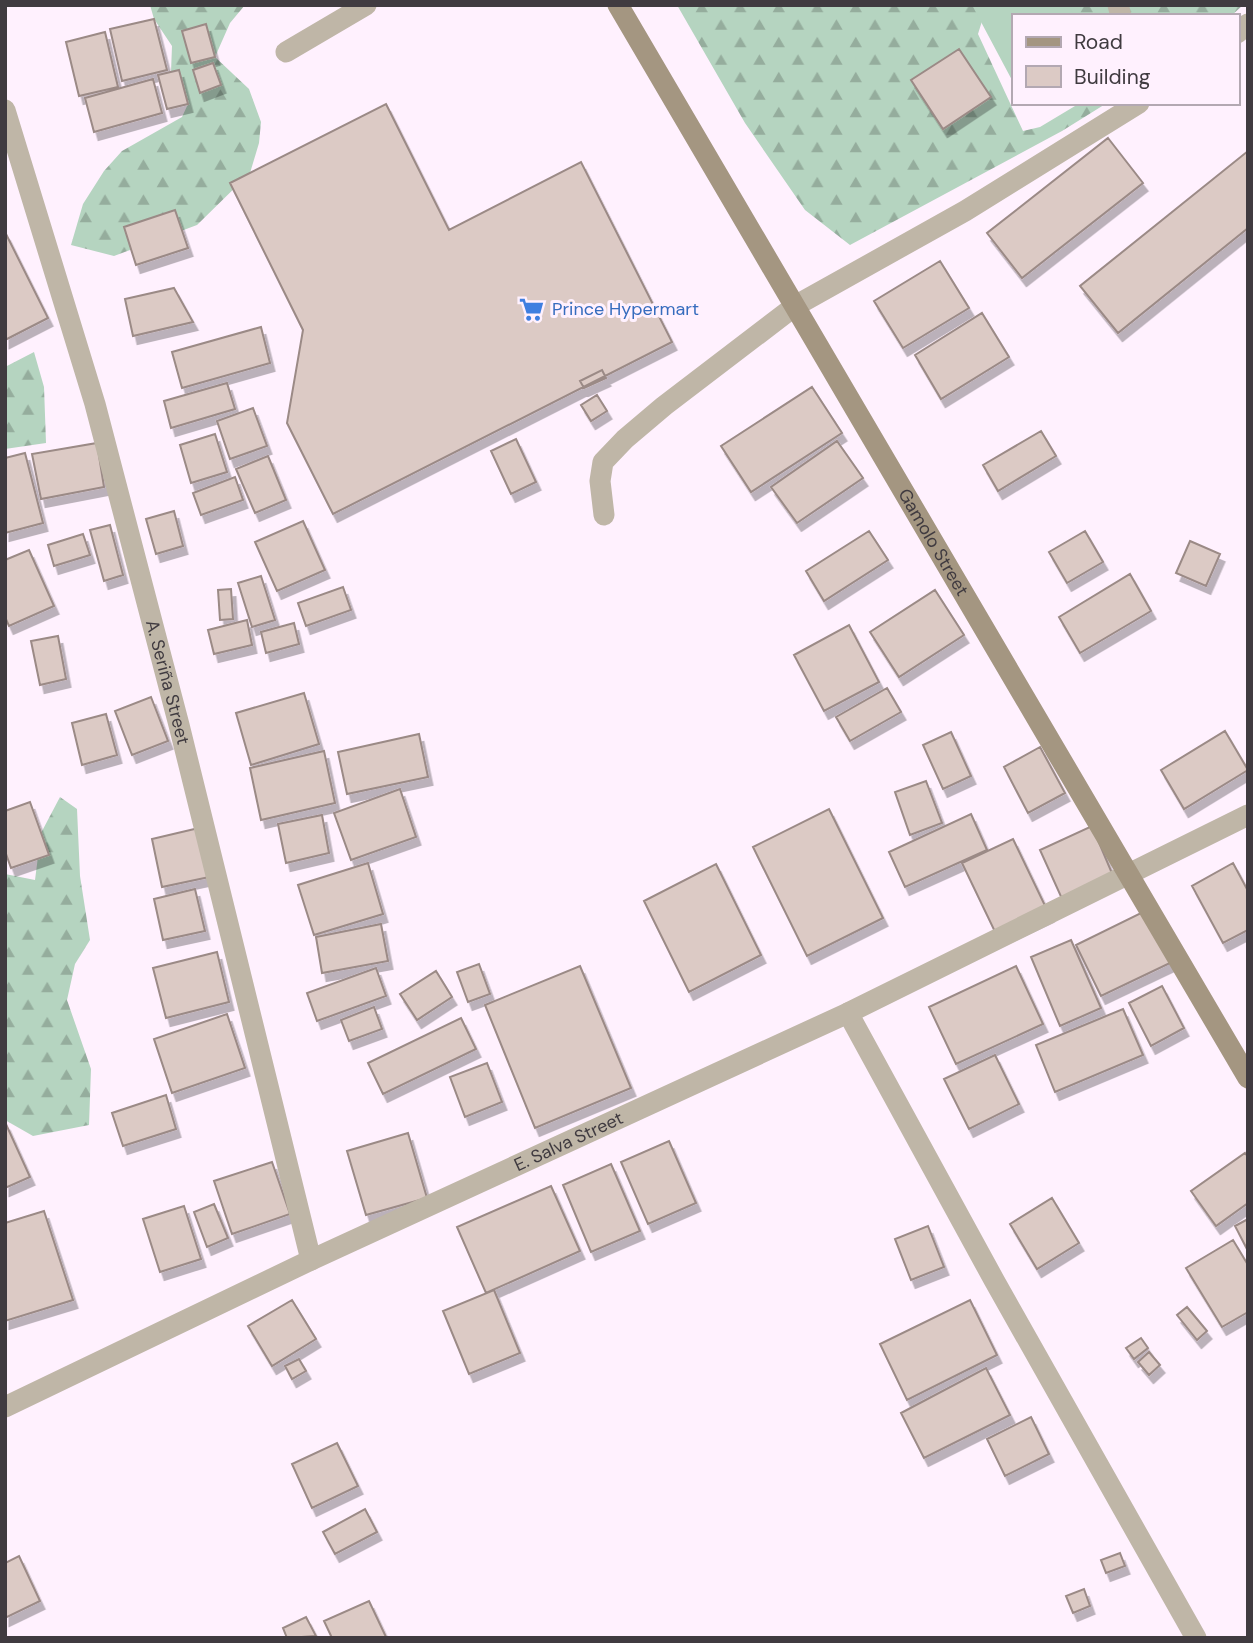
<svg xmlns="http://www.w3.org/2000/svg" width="1253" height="1643" font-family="'DM Sans',sans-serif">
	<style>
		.forest { fill: url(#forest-firs) }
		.garden { fill: #b5d4c0 }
		.building { fill: #dccac5; stroke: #9b8a86; stroke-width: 2; filter: url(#shadow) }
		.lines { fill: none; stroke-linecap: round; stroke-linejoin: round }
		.lane { stroke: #bfb6a7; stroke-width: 21 }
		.street { stroke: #bfb6a7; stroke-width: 21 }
		.secondary { stroke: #a49681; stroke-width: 21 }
		.labels { text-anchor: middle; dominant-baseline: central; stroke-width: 6; stroke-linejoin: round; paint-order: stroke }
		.shop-label { font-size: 18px; fill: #366cbe; stroke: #fff1fe; text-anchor: start }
		.street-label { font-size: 18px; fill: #403b40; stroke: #fff1fe }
	</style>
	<defs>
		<pattern id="forest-firs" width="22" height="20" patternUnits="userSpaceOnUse" patternTransform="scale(1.75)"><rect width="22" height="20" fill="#b5d4c0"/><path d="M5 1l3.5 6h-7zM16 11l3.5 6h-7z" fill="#95ad9d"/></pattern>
		<filter id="shadow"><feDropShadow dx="4.5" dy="8" stdDeviation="0" flood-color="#0004"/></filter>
	</defs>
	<rect width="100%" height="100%" fill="#fff1fe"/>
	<path class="forest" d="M150,5h95l-15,18 -15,34 34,32 12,33 -2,21 -9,30 -53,52 -83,31 -43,-11 12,-41 21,-33 18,-20 60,-34 6,-13 -17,-32 1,-26 -18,-27z
		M677,5h310l-9,29 45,97 17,-4 40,-24h27l-45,28 -212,114 -45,-35 -60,-87z
		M1061,5h182l-12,11h-164z
		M34,352l10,35 2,56 -41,6v-82z
		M60,797l17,12 3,67 10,64 -15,24 -8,36 24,69 -2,56 -56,11 -28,-16v-246l30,6 6,-47z"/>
	<path class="garden" d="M972,5h97l5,11h-61v66z"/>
	<path class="building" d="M154,19l13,51 -45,11 -12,-52z
		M206,24l9,33 -24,6 -9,-32z
		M105,32l13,55 -39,9 -13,-54z
		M959,49l32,48 -48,32 -32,-49z
		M213,63l8,22 -21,8 -7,-23z
		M179,70l9,34 -21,5 -9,-34z
		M153,79l9,34 -68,19 -9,-34z
		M386,104l63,126 132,-68 91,180 -339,172 -46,-91 16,-93 -73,-147z
		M1108,138l35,45 -121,95 -35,-45z
		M1248,151v77l-130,105 -38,-47z
		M175,210l13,38 -52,17 -12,-38z
		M5,232l43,86 -43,22z
		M940,261l29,47 -66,40 -29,-47z
		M174,288l19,34 -60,14 -8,-37z
		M982,313l27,44 -68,42 -26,-44z
		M261,327l9,36 -88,25 -10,-36z
		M602,370l4,8 -22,10 -4,-7z
		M227,383l8,26 -64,19 -7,-27z
		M812,387l30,46 -91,59 -30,-46z
		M597,395l10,16 -16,10 -10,-16z
		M253,408l14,38 -37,13 -13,-38z
		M1041,431l15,25 -58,35 -15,-26z
		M215,434l12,38 -36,11 -11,-38z
		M516,439l20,43 -25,12 -20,-43z
		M837,441l26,37 -66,45 -26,-36z
		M97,443l7,44 -63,12 -9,-45z
		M25,453l18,70 -38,10v-75z
		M268,456l18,44 -31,13 -19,-44z
		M235,477l8,23 -42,15 -8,-22z
		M174,511l9,35 -27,8 -10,-35z
		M303,521l22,49 -48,21 -22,-49z
		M110,525l13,50 -19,6 -14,-51z
		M869,531l19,29 -64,41 -18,-30z
		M1085,531l18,31 -36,21 -18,-31z
		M83,534l7,21 -36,11 -6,-21z
		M1190,541l30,13 -14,32 -30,-13z
		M29,550l25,56 -45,20 -4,-9v-57z
		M1130,574l21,37 -71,42 -21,-36z
		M261,576l14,44 -23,7 -14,-44z
		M343,587l8,23 -45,16 -8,-23z
		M231,589l2,30 -13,1 -2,-30z
		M935,590l29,45 -65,42 -29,-45z
		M247,620l5,25 -38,9 -6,-24z
		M294,623l5,21 -33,9 -5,-21z
		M849,625l30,57 -55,29 -30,-56z
		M58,636l8,43 -26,6 -9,-44z
		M887,688l14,24 -51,29 -14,-24z
		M304,693l15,51 -68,21 -15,-52z
		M151,697l17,44 -36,14 -17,-44z
		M106,714l11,41 -35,10 -10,-42z
		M1225,731l23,39 -64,39 -23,-39z
		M951,732l20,44 -28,13 -20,-44z
		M419,734l9,43 -81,17 -9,-42z
		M1040,747l25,46 -37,20 -24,-46z
		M324,751l11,52 -74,17 -11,-52z
		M926,781l16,42 -32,12 -15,-43z
		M400,789l16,48 -65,23 -17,-47z
		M30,802l19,53 -38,13 -6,-17v-40z
		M829,809l54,109 -76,38 -54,-109z
		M971,814l16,36 -82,37 -16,-35z
		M322,815l7,38 -43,10 -8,-39z
		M1092,826l22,52 -51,23 -23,-51z
		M203,827l11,49 -52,11 -10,-48z
		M1013,839l36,75 -51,24 -36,-75z
		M368,863l15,51 -69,21 -16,-50z
		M1233,863l15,28v39l-25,13 -31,-57z
		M716,864l45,91 -72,37 -45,-91z
		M195,889l10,42 -42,9 -9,-41z
		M1145,911l25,52 -69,33 -25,-51z
		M381,924l7,37 -66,12 -6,-36z
		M1071,940l30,68 -41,18 -29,-69z
		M217,952l12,50 -63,16 -13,-50z
		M479,964l11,30 -22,8 -11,-30z
		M580,966l51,122 -96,40 -50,-123z
		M1016,966l27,58 -87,40 -27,-57z
		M376,968l10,28 -69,25 -10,-28z
		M436,971l16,26 -35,23 -17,-26z
		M1162,986l22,42 -33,18 -22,-43z
		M374,1007l8,22 -33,12 -8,-21z
		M1123,1009l20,46 -88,37 -19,-47z
		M227,1014l18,54 -73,25 -18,-54z
		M461,1018l15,31 -93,45 -15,-31z
		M995,1055l24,49 -50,25 -25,-50z
		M487,1063l15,39 -37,15 -15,-40z
		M166,1095l10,34 -53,17 -11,-33z
		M5,1122l25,55 -25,11z
		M408,1133l19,65 -61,17 -19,-64z
		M669,1141l27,62 -48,21 -27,-62z
		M1245,1153l3,4v46l-32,23 -25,-35z
		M272,1162l18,52 -58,20 -18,-53z
		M611,1164l29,67 -49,21 -28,-67z
		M551,1186l29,65 -94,42 -29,-66z
		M1052,1198l27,45 -42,26 -27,-45z
		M214,1204l14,34 -21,9 -13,-35z
		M184,1206l17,53 -41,13 -17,-53z
		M44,1211l29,89 -68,21v-98z
		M1248,1219v32l-13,-25z
		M928,1226l16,41 -33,13 -16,-41z
		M1233,1240l15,25v47l-26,15 -36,-59z
		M494,1290l26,63 -51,21 -26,-63z
		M292,1300l24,39 -44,27 -24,-40z
		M970,1300l27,55 -90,45 -27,-56z
		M1187,1307l20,24 -10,9 -20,-25z
		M1141,1338l7,10 -14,11 -8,-11z
		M1149,1352l11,13 -11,10 -11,-13z
		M299,1359l7,12 -14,8 -7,-13z
		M986,1368l24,47 -86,43 -23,-45z
		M1031,1417l18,37 -44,22 -18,-37z
		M337,1443l21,43 -46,22 -20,-44z
		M365,1509l12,23 -42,22 -12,-22z
		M1120,1553l5,13 -19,7 -5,-13z
		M19,1556l21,45 -35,17v-55z
		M1084,1589l6,17 -17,7 -7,-17z
		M369,1601l17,36 -54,1 -8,-17z
		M306,1617l10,19 -29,2 -4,-10z"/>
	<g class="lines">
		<path class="lane" d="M286,52l80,-47"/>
		<g class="street">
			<path d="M1118,5l3,11"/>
			<path d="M1237,33l11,-9"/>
			<path id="s1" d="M5,110l90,294 84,321 132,535"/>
			<path d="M604,515l-4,-34 3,-19 22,-23 39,-33 131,-100 170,-95 174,-108"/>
			<path d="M848,1013l146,267 202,358"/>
			<path id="s2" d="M5,1407l306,-147 537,-247 400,-198"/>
		</g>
		<path class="secondary" id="s3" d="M618,5l630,1073"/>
	</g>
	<defs>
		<symbol id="supermarket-bare" viewBox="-9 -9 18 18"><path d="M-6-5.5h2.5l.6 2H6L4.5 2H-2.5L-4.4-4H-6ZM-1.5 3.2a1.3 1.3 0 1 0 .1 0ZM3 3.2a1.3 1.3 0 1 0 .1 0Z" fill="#3f7fe0" stroke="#fff1fe" stroke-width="2.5" paint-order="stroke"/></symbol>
	</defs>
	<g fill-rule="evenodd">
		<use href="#supermarket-bare" x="514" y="292" width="35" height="35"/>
	</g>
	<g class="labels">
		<g class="shop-label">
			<text x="552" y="309">Prince Hypermart</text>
		</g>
		<g class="street-label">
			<text stroke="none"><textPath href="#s3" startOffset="623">Gamolo Street</textPath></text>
			<text stroke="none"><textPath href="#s1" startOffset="595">A. Seriña Street</textPath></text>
			<text stroke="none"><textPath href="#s2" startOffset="623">E. Salva Street</textPath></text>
		</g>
	</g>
	<rect width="1253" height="1643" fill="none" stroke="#403b40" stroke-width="14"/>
	<rect x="1012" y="14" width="228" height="91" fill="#fff1fe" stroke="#b3a8b2" stroke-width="2"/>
	<rect x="1026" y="37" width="35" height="10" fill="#a49681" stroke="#b3a8b2" stroke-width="2"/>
	<text x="1074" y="49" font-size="21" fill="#403b40">Road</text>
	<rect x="1026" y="66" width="35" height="21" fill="#dccac5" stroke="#b3a8b2" stroke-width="2"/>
	<text x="1074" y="84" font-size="21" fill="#403b40">Building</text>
</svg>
